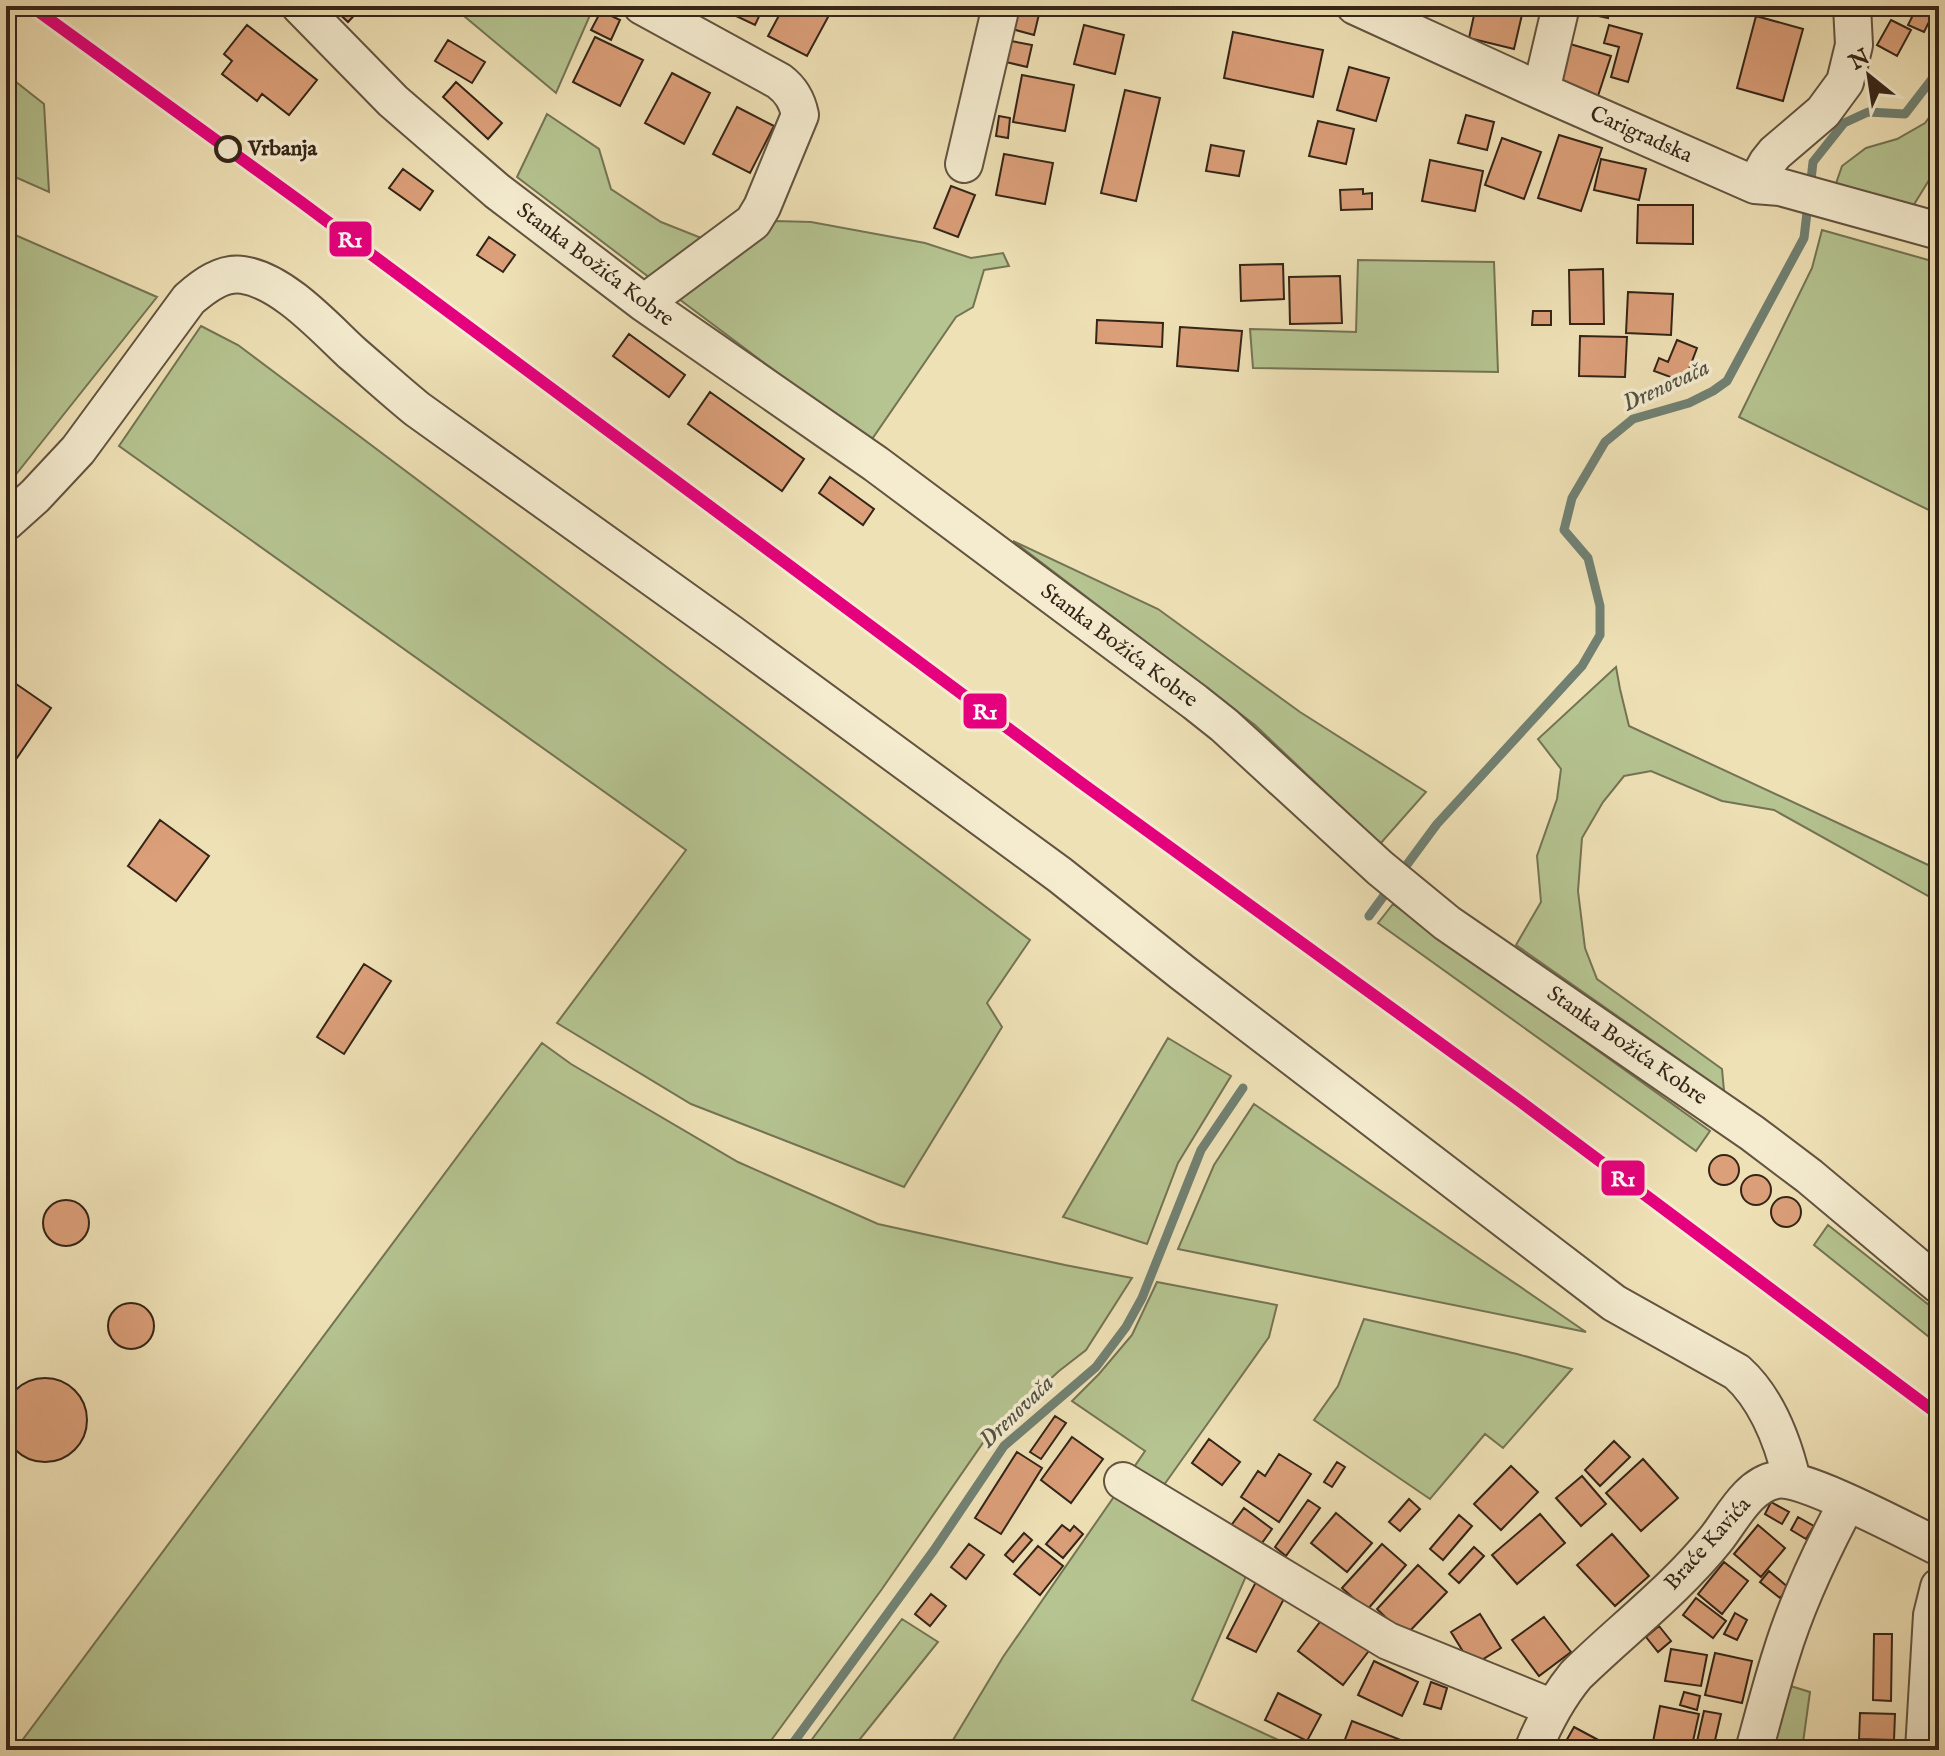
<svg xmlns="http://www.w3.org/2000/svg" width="1945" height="1756" font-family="'IM FELL English',serif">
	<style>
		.green { fill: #b5c491; stroke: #747454; stroke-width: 2 }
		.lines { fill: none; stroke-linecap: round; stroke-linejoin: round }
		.stream { stroke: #718173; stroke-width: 9 }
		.building { fill: #db9f79; stroke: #342518; stroke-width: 2 }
		.minor-casing { stroke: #635440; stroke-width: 40 }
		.minor { stroke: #f5ecd0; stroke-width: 36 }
		.rail-1-casing { stroke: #f5ecd0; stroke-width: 18 }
		.rail-1 { stroke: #e5007d; stroke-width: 12 }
		.stop-dot { fill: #f5ecd0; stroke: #342518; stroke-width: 4 }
		.labels { text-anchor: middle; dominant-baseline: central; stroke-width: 7; stroke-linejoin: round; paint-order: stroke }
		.street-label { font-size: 22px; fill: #342518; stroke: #f5ecd0 }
		.stop-label { font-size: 22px; font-weight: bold; fill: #342518; stroke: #f5ecd0; text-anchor: start }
		.water-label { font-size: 24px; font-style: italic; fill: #535345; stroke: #f5ecd0 }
		.line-badge { stroke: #f5ecd0; stroke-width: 3 }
		.badge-label { font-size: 22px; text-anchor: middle; font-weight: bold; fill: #fff }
	</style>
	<rect width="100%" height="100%" fill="#efe1b6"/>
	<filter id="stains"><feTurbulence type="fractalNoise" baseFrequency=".0025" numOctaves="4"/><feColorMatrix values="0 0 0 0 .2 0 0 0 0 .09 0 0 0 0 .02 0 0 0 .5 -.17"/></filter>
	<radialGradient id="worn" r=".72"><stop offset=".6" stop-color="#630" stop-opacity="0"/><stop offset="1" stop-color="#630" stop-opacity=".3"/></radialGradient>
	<path class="green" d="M452,6h142l-38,87z
		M6,74l38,30 5,88 -43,-19z
		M1939,104v60l-34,55 -73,-24 10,-29 24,-18 31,-9 28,-16z
		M547,114l52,35 12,40 50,33 48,19 -55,40 -137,-104z
		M775,221l36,1 114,21 46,15 32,-5 6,13 -25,4 -11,37 -17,10 -86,125 -195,-146z
		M1822,230l117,33v252l-200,-98 73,-149z
		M6,231l151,66 -151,190z
		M1358,260l136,2 4,110 -245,-4 -3,-39 106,3z
		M201,326l37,19 792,595 -43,63 15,24 -98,160 -213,-83 -134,-81 129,-173 -567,-404z
		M1013,541l145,68 142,103 126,80 -46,52 -125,-119z
		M1616,667l4,22 9,37 310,144v32l-165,-92 -52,-9 -71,-30 -27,5 -21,26 -21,36 -4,53 7,57 12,31 125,90 2,22 -208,-146 25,-43 -4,-46 20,-57 4,-30 -23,-30z
		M1393,904l317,227 -14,20 -318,-228z
		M1168,1038l63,38 -53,87 -31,81 -84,-27z
		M542,1043l29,21 167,98 140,62 187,41 67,13 -46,72 -27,21 -72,66 -105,152 -118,161h-749z
		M1254,1104l332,228 -408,-83 36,-84z
		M1828,1225l111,88v32l-125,-100z
		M1157,1282l120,23 -8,32 -110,155 -29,-19 15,-22 -73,-50 27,-27 33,-39z
		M1364,1319l153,35 55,15 -69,79 -18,-14 -55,65 -116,-79 24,-34z
		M1120,1488l130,79 -58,133 108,50h-353l56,-93z
		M902,1619l36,23 -82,102 6,6h-58z
		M1784,1684l26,8 -8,58h-36z"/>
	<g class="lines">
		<path class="stream" d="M1810,189l3,-27 31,-39 24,-11 37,2 34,-44
			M1400,874l37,-50 145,-158 18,-31v-29l-12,-48 -24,-28 8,-32 33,-56 28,-23 56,-16 24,-12 14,-10 77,-143 4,-34
			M1369,916l22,-30
			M788,1750l146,-200 70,-104 92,-79 30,-40 16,-29 59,-148 42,-62"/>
	</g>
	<path class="building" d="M331,6h32l-15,16z
		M715,6h49l-9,19z
		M784,6h50l-27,50 -39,-20z
		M1018,6h23l-7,29 -22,-6z
		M1476,6h48l-10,43 -45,-11z
		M1582,6h28l-2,12 -28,-6z
		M1900,6h37l-13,26 -16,-7 6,-12z
		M601,11l19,9 -9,20 -20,-10z
		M1756,16l47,13 -20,72 -46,-13z
		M1891,20l20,10 -14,26 -20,-11z
		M247,25l70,55 -28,35 -27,-21 -5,7 -35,-27 10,-13 -8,-7z
		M1084,25l40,10 -9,39 -41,-10z
		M1609,25l33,9 -14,48 -17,-5 8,-30 -15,-4z
		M1233,32l90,18 -10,47 -89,-19z
		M595,37l48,23 -23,46 -47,-24z
		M448,40l37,22 -13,21 -37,-22z
		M1011,41l21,4 -5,22 -21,-5z
		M1570,44l41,12 -15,46 -40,-13z
		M1349,67l40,11 -13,43 -39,-11z
		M672,73l38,20 -26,51 -39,-21z
		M1022,75l52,10 -9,46 -52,-9z
		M456,82l46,41 -14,16 -45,-42z
		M1125,90l35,8 -24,103 -35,-8z
		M737,107l37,19 -24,47 -37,-19z
		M1466,115l28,7 -7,28 -29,-7z
		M999,116l11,2 -2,20 -12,-2z
		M1318,121l36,8 -8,35 -37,-8z
		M1559,135l43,13 -21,63 -43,-13z
		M1502,138l39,14 -17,47 -39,-14z
		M1211,145l33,6 -5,25 -33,-5z
		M1004,154l49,9 -8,41 -49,-9z
		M1601,159l45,10 -7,31 -45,-10z
		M1430,160l53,11 -8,40 -53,-10z
		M403,169l30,22 -13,19 -31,-22z
		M951,186l24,9 -17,42 -24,-9z
		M1363,189v5l9,-1v16l-31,1 -1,-20z
		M1638,205h55v39l-56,-1z
		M489,237l26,18 -12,17 -26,-17z
		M1283,264l1,35 -43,2 -1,-36z
		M1603,269l1,55h-34l-1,-54z
		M1340,276l2,47 -52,1 -1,-47z
		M1628,292l45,2 -2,41 -45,-2z
		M1533,311h18v14h-19z
		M1097,320l66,3 -1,24 -66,-4z
		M1180,327l62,4 -4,40 -61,-5z
		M629,334l56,41 -16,22 -56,-41z
		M1580,336l47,1 -2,40 -46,-1z
		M1677,340l20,8 -13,34 -30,-11 5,-13 9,4z
		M710,392l94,67 -22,32 -94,-67z
		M830,477l44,32 -11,16 -44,-32z
		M6,677l45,31 -45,66z
		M160,820l49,36 -33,45 -48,-35z
		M364,964l27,17 -47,73 -27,-17z
		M1709 1170a15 15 0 1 1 30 0a15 15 0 1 1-30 0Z
		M1741 1190a15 15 0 1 1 30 0a15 15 0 1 1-30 0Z
		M1771 1212a15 15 0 1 1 30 0a15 15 0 1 1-30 0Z
		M43 1223a23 23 0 1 1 46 0a23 23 0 1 1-46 0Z
		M108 1326a23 23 0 1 1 46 0a23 23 0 1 1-46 0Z
		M3 1420a42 42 0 1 1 84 0a42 42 0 1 1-84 0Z
		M1055,1416l11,7 -25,36 -11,-7z
		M1072,1437l31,22 -32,44 -30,-23z
		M1209,1439l31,23 -18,23 -30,-22z
		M1614,1441l16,16 -30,29 -15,-16z
		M1017,1452l25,16 -41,66 -26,-16z
		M1279,1454l32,20 -32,48 -38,-25 17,-26 7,5z
		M1643,1459l35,39 -37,33 -35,-38z
		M1337,1462l8,5 -13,20 -8,-5z
		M1511,1466l27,26 -37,38 -27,-26z
		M1582,1476l24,28 -25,22 -25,-28z
		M1409,1499l11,10 -20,22 -11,-9z
		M1308,1500l12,8 -34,48 -11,-9z
		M1771,1502l18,10 -7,12 -17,-10z
		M1244,1508l28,21 -13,18 -29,-20z
		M1336,1513l36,30 -25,29 -36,-29z
		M1540,1514l25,29 -48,41 -25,-29z
		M1459,1515l13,11 -29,34 -13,-11z
		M1798,1517l16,9 -8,13 -15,-9z
		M1062,1525l8,6 4,-5 9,8 -20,24 -17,-14z
		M1758,1525l27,23 -24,29 -27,-23z
		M1024,1533l8,7 -19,22 -8,-7z
		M1612,1534l37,42 -34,30 -38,-41z
		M969,1544l15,11 -18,24 -15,-12z
		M1382,1544l24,21 -39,45 -25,-22z
		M1038,1546l25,20 -23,29 -26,-21z
		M1474,1547l10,9 -25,27 -10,-9z
		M1724,1562l24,19 -26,33 -24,-20z
		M1418,1565l29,27 -42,44 -28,-27z
		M1769,1571l20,17 -9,10 -20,-16z
		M1258,1578l29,15 -31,59 -29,-14z
		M931,1594l15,12 -16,20 -15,-12z
		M1696,1598l30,23 -13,17 -30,-23z
		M1735,1613l12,7 -10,20 -13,-6z
		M1326,1614l45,34 -28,37 -45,-34z
		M1480,1614l21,34 -29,18 -21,-34z
		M1544,1617l27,35 -32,24 -27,-36z
		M1659,1626l12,15 -13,11 -12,-15z
		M1874,1634h18l-1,67 -18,-1z
		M1671,1649l36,6 -6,31 -36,-5z
		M1715,1653l37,8 -10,42 -37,-8z
		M1374,1661l44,21 -16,34 -44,-21z
		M1431,1682l16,6 -6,21 -17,-5z
		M1684,1692l16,4 -3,14 -17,-5z
		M1278,1693l43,22 -14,26 -42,-21z
		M1660,1706l39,8 -8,36h-25l-14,-3z
		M1704,1711l17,3 -8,35 -17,-3z
		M1860,1713l35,1 -1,26 -35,-1z
		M1352,1721l49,19 -3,10h-57z
		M1574,1727l43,23h-56z"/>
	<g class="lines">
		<defs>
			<path id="minor" d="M300,6l93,95 104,90 147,112 232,161 319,238 29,23 156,143 67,55 305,210 57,43 130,109
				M642,6l137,75c12,9 18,19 21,34l-38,92 -9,15 -109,81
				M1355,6l186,85 214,94 25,2 159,44
				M1541,91l20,-85
				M964,164l37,-158
				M1755,185l12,-22 8,-10 48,-41 22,-30 9,-37 -2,-39
				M6,522l29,-26 43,-46 111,-151c15,-13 33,-27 54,-24 40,6 81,52 109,78 22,19 43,38 65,56l313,224 330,242 123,98 431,330 123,69c30,27 46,70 55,108
				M1123,1481l265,160 165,67
				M1533,1750c11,-27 24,-52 43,-75 46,-45 99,-85 140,-136 16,-20 32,-54 60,-59 26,-5 134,53 163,67
				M1754,1750c9,-32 17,-64 27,-95 16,-53 40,-103 66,-152
				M1924,1750l8,-135 7,-28"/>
		</defs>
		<use href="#minor" class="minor-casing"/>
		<use href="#minor" class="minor"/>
		<defs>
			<path id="rail-1" d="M31,6l270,196 779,580 441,320 418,313"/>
		</defs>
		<use href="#rail-1" class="rail-1-casing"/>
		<use href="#rail-1" class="rail-1"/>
	</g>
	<circle class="stop-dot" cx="228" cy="149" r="12"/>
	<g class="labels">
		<g class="street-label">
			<text transform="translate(1641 135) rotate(24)">Carigradska</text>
			<text transform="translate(595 265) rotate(37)">Stanka Božića Kobre</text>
			<text transform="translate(1119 646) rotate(37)">Stanka Božića Kobre</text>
			<text transform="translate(1627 1046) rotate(35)">Stanka Božića Kobre</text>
			<text transform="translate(1708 1544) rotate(-48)">Braće Kavića</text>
		</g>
		<g class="stop-label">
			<text x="248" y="149">Vrbanja</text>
		</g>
		<g class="water-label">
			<text transform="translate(1666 386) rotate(-25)">Drenovača</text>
			<text transform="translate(1017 1412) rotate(-44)">Drenovača</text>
		</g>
	</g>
	<g class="line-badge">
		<rect x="328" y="220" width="45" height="38" rx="8" fill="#e5007d"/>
		<rect x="962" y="692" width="46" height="38" rx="8" fill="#e5007d"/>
		<rect x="1600" y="1159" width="46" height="38" rx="8" fill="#e5007d"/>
	</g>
	<g class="badge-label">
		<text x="350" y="247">R1</text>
		<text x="985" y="719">R1</text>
		<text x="1623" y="1186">R1</text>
	</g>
	<rect width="1945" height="1756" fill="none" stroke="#efe1b6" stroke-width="32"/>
	<rect x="8" y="8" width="1929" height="1740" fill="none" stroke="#342518" stroke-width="4"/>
	<rect x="16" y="16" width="1913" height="1724" fill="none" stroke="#342518" stroke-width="2"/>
	<g transform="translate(1869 76) rotate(330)" stroke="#f5ecd0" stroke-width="6" paint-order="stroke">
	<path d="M0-6L14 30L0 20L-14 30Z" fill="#342518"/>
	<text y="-12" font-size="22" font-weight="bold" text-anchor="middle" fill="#342518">N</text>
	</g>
	<rect width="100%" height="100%" filter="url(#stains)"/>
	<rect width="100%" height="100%" fill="url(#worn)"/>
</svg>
